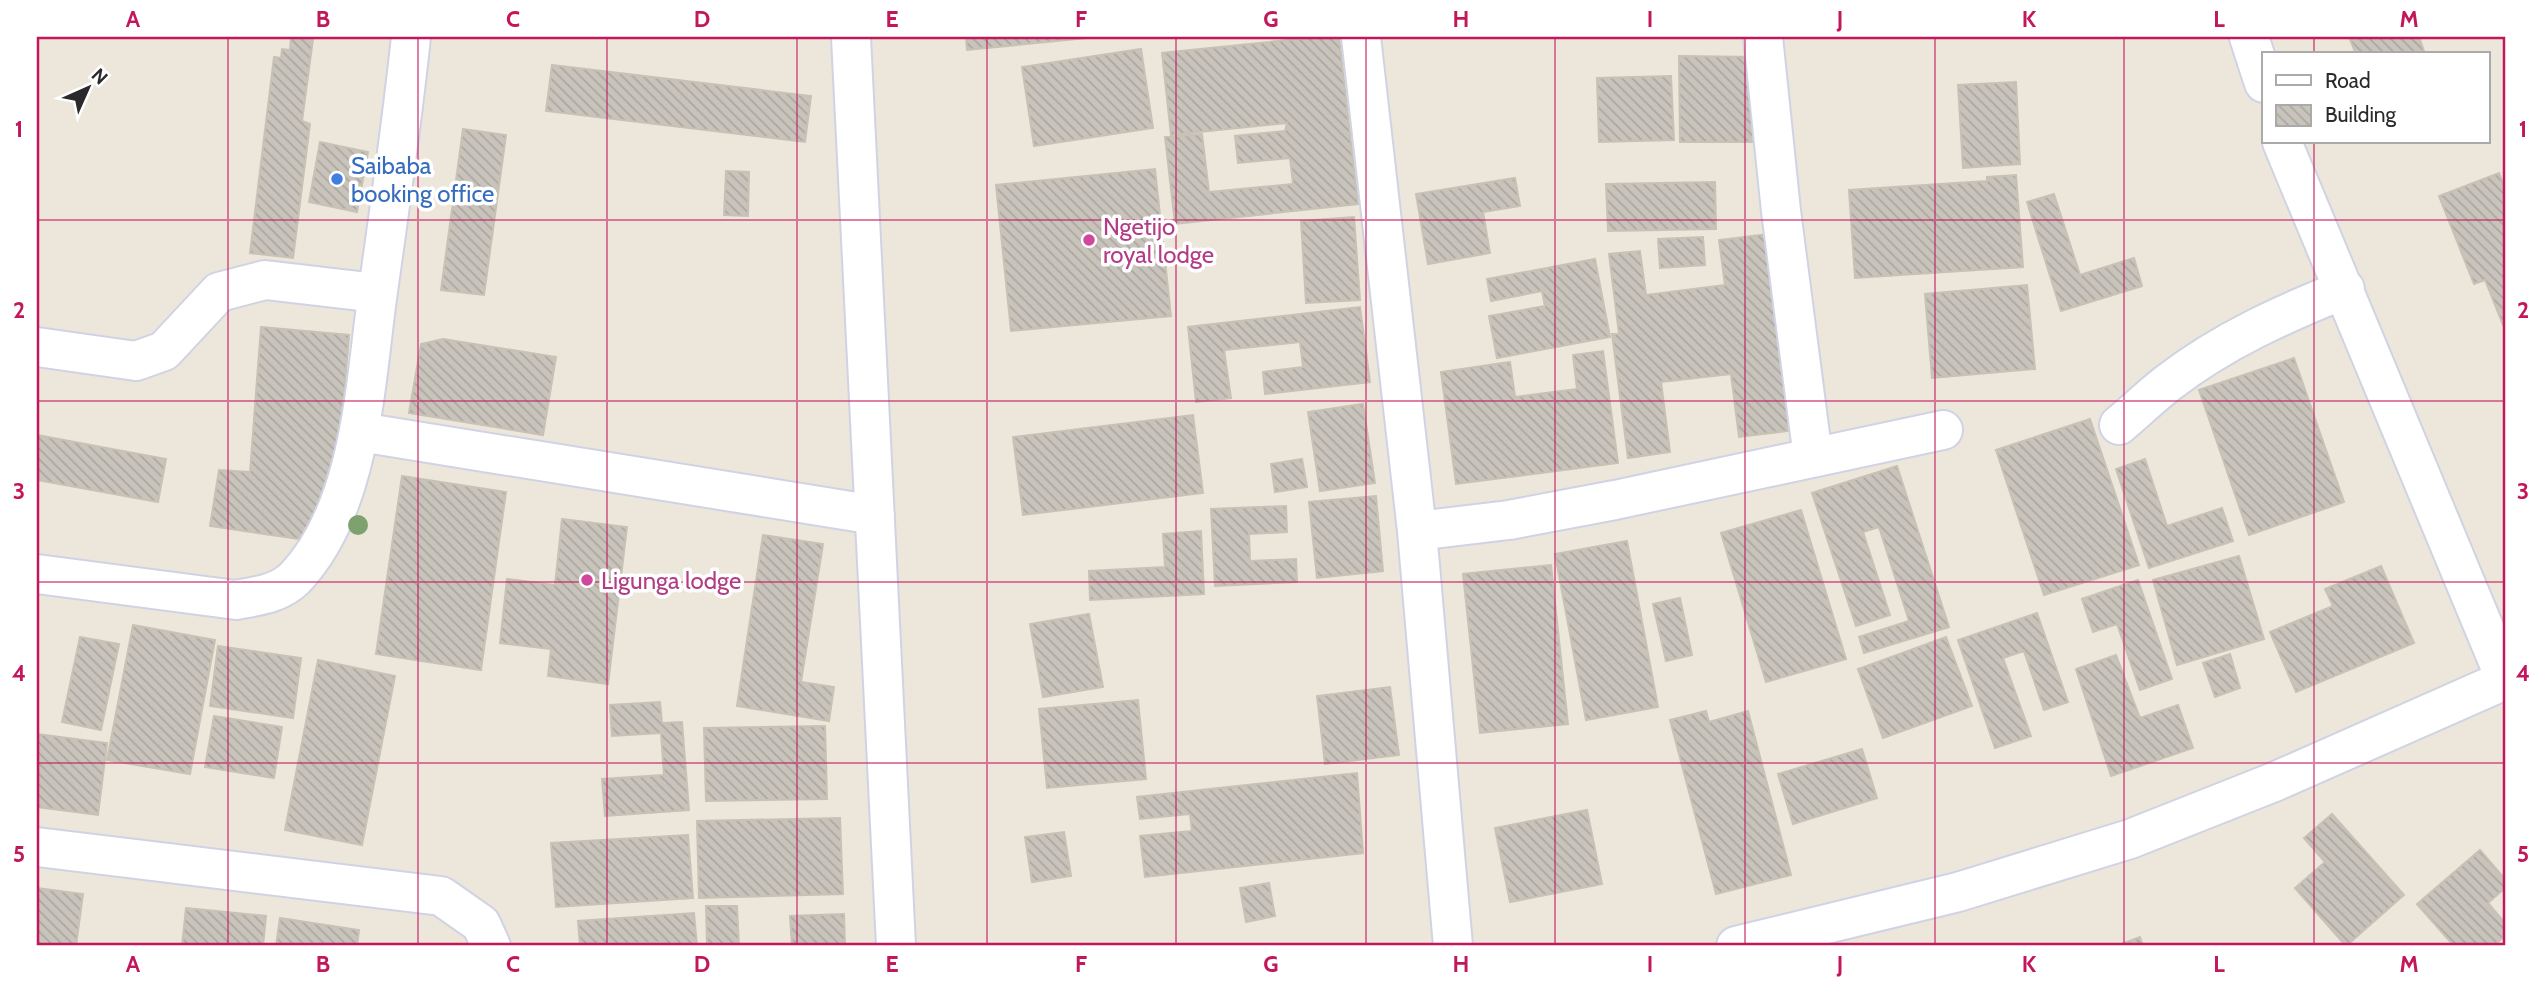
<svg xmlns="http://www.w3.org/2000/svg" width="2542" height="983" font-family="Cabin,sans-serif">
	<style>
		.building { fill: url(#building-back-hatch); stroke: #c8c2b5; stroke-width: 2 }
		.lines { fill: none; stroke-linecap: round; stroke-linejoin: round }
		.minor-casing { stroke: #d0d3e4; stroke-width: 42 }
		.minor { stroke: #fff; stroke-width: 38 }
		.tree { fill: #7ea26f }
		.grid { fill: none; stroke: #c2185b; stroke-width: 2; stroke-opacity: 0.55 }
		.shop-dot { fill: #3f7fe0; stroke: #fff; stroke-width: 2.5 }
		.hotel-dot { fill: #d1479c; stroke: #fff; stroke-width: 2.5 }
		.labels { text-anchor: middle; dominant-baseline: central; stroke-width: 7; stroke-linejoin: round; paint-order: stroke }
		.shop-label { font-size: 24px; fill: #366cbe; stroke: #fff; text-anchor: start }
		.hotel-label { font-size: 24px; fill: #b23c85; stroke: #fff; text-anchor: start }
		.neatline { fill: none; stroke: #c2185b; stroke-width: 2.5 }
		.grid-label { font-size: 23px; text-anchor: middle; font-weight: bold; fill: #c2185b }
	</style>
	<defs>
		<pattern id="building-back-hatch" width="6" height="6" patternUnits="userSpaceOnUse" patternTransform="scale(1.75)"><rect width="6" height="6" fill="#c8c3bb"/><path d="M-1 5l2 2M0 0l6 6M5-1l2 2" fill="none" stroke="#aca8a1"/></pattern>
	</defs>
	<rect width="100%" height="100%" fill="#ede6db"/>
	<path class="building" d="M291,37l22,2 -11,82 8,3 -17,134 -43,-5 24,-196 7,1 1,-9 8,1z
		M966,37h131l-130,13z
		M1317,37h22l19,167 -183,20 -10,-87 37,-3 7,58 84,-8 -3,-26 -52,5 -3,-27 50,-5 2,-8 -116,12 -9,-82z
		M2349,37h70l6,17h-69z
		M1141,49l12,79 -119,18 -12,-79z
		M1679,56l78,1 -1,85h-76z
		M552,65l259,31 -6,46 -259,-31z
		M1671,76l3,64 -75,2 -2,-64z
		M2016,82l4,82 -57,4 -5,-83z
		M463,129l43,6 -22,160 -43,-5z
		M320,142l48,10 -11,60 -48,-10z
		M1155,169l16,147 -160,15 -15,-146z
		M726,171l23,1 -1,44 -24,-1z
		M2499,173l6,15v142l-20,-50 -11,4 -35,-88z
		M2016,175l7,92 -168,11 -6,-88 138,-9v-4z
		M1515,178l5,28 -37,6 7,41 -62,11 -12,-70z
		M1715,182l1,47 -108,2 -2,-47z
		M2054,194l26,81 54,-17 8,28 -81,25 -34,-109z
		M1354,217l6,83 -54,3 -5,-82z
		M1776,233l19,197 -56,7 -8,-63 -70,8 9,70 -42,6 -16,-124h7l-10,-80 31,-3 6,44 79,-10 -6,-45z
		M1703,237l2,28 -45,3 -2,-29z
		M1595,259l15,78 -113,21 -8,-42 56,-10 -3,-15 -51,10 -4,-22z
		M2027,285l8,84 -103,9 -7,-84z
		M1360,307l10,75 -105,12 -2,-22 40,-5 -3,-25 -76,8 7,48 -35,4 -8,-75z
		M261,327l88,8 -11,137 -10,-1 -16,70 -102,-15 9,-56 31,2z
		M443,339l113,18 -13,78 -134,-22 12,-69z
		M1603,351l15,112 -162,21 -15,-112 69,-10 5,35 62,-8 -4,-34z
		M2294,358l50,144 -95,33 -50,-145z
		M1363,404l12,79 -55,8 -12,-79z
		M1193,415l10,78 -180,22 -10,-78z
		M2090,419l49,146 -95,30 -48,-145z
		M37,435l129,24 -8,43 -121,-22z
		M1302,459l5,28 -32,5 -4,-28z
		M2145,459l22,67 55,-18 11,33 -84,27 -33,-99z
		M1897,466l52,161 -85,26 -5,-16 50,-16 -30,-94 -16,5 27,83 -34,11 -44,-133z
		M402,476l104,16 -25,178 -105,-16z
		M1376,496l7,75 -66,7 -8,-76z
		M1286,506l1,26 -38,2 1,27 46,-2 1,23 -82,4 -4,-77z
		M1801,510l45,149 -80,23 -45,-149z
		M562,519l65,8 -19,157 -60,-8 3,-27 -51,-6 7,-64 48,6z
		M1201,531l3,63 -114,6 -1,-29 76,-4 -2,-33z
		M763,535l60,9 -22,138 33,5 -5,34 -92,-15z
		M1627,541l31,166 -72,13 -31,-166z
		M2239,556l25,83 -87,26 -24,-85z
		M1551,565l17,159 -88,9 -17,-159z
		M2381,566l33,77 -118,49 -26,-60 63,-26 -8,-17z
		M2138,580l34,99 -32,11 -23,-66 -24,8 -11,-33z
		M1680,598l12,57 -26,6 -13,-57z
		M2037,613l31,89 -24,8 -20,-59 -21,7 28,78 -36,12 -37,-108z
		M1089,614l14,73 -60,10 -13,-73z
		M133,625l82,15 -25,134 -83,-14z
		M80,637l39,7 -18,86 -39,-8z
		M1946,637l26,69 -89,32 -25,-69z
		M218,646l83,12 -8,60 -83,-12z
		M2230,654l10,34 -25,9 -12,-34z
		M2116,655l24,63 38,-13 15,43 -82,28 -35,-107z
		M318,660l77,16 -33,169 -77,-15z
		M1390,687l9,68 -74,9 -8,-68z
		M1138,700l8,79 -99,9 -8,-79z
		M660,702l2,21 20,-1 7,88 -84,6 -3,-37 62,-4 -3,-42 -49,3 -2,-31z
		M1706,711l3,11 39,-11 43,164 -75,19 -46,-174z
		M214,716l68,11 -8,51 -69,-11z
		M825,726l2,73 -121,2 -2,-73z
		M37,734l70,9 -9,72 -61,-8z
		M1862,749l15,49 -84,26 -15,-50z
		M1357,773l6,80 -218,24 -5,-41 52,-5 -2,-17 -50,5 -3,-22z
		M1587,810l15,74 -92,18 -15,-74z
		M2332,814l72,81 -58,51 -51,-58 30,-26 -21,-24z
		M840,818l3,76 -144,4 -2,-77z
		M1064,832l7,44 -39,6 -7,-45z
		M688,835l5,63 -137,9 -5,-64z
		M2480,850l25,29v9l-17,15 17,20v13l-12,10h-39l-37,-42z
		M1269,883l6,33 -29,6 -6,-34z
		M37,888l46,6 -7,52 -39,-1z
		M706,906h31l2,40h-32z
		M186,908l80,8 -3,30h-81z
		M694,913l3,33h-31l-1,-4 -85,4 -2,-25z
		M844,914l1,32h-53l-2,-30z
		M280,918l79,12 -2,16h-81z
		M2140,937l3,9h-27z"/>
	<g class="lines">
		<defs>
			<path id="minor" d="M851,37l45,909
				M1361,37l56,494 36,415
				M1763,37l18,174 32,247
				M2249,37l15,46
				M2282,142l223,536
				M37,347l99,14 28,-10 55,-59 46,-12 112,13
				M2119,425c17,-14 32,-29 49,-42 54,-42 115,-69 177,-94
				M360,432l515,83
				M1417,531l92,-11 106,-20 328,-70
				M37,574l199,26c21,-4 43,-6 59,-22 67,-71 70,-196 83,-287 12,-85 24,-169 33,-254
				M37,847l404,49 40,28 10,22
				M1736,946l222,-54 172,-53 144,-57 231,-102"/>
		</defs>
		<use href="#minor" class="minor-casing"/>
		<use href="#minor" class="minor"/>
	</g>
	<circle class="tree" cx="358" cy="525" r="10"/>
	<path class="grid" d="M228,37v909M418,37v909M607,37v909M797,37v909M987,37v909M1176,37v909M1366,37v909M1555,37v909M1745,37v909M1935,37v909M2124,37v909M2314,37v17M2314,142v804M37,220h2468M37,401h2468M37,582h2468M37,763h2468"/>
	<circle class="shop-dot" cx="337" cy="179" r="7"/>
	<g class="hotel-dot">
		<circle cx="1089" cy="240" r="7"/>
		<circle cx="587" cy="580" r="7"/>
	</g>
	<g class="labels">
		<g class="shop-label">
			<text x="351" y="165">Saibaba<tspan x="351" dy="28">booking office</tspan></text>
		</g>
		<g class="hotel-label">
			<text x="1103" y="226">Ngetijo<tspan x="1103" dy="28">royal lodge</tspan></text>
			<text x="601" y="580">Ligunga lodge</text>
		</g>
	</g>
	<rect width="2542" height="983" fill="none" stroke="#ffffff" stroke-width="77"/>
	<rect x="2262" y="52" width="228" height="91" fill="#ffffff" stroke="#aaaaaa" stroke-width="2"/>
	<rect x="2276" y="75" width="35" height="10" fill="#ffffff" stroke="#aaaaaa" stroke-width="2"/>
	<text x="2325" y="88" font-size="21" fill="#2a2a2a">Road</text>
	<rect x="2276" y="105" width="35" height="21" fill="url(#building-back-hatch)" stroke="#aaaaaa" stroke-width="2"/>
	<text x="2325" y="122" font-size="21" fill="#2a2a2a">Building</text>
	<g transform="translate(88 88) rotate(45)" stroke="#ffffff" stroke-width="5" paint-order="stroke">
	<path d="M0-5L12 26L0 18L-12 26Z" fill="#2a2a2a"/>
	<text y="-10" font-size="19" font-weight="bold" text-anchor="middle" fill="#2a2a2a">N</text>
	</g>
	<rect x="38" y="38" width="2466" height="906" class="neatline"/>
	<g class="grid-label">
		<text x="133" y="27">A</text>
		<text x="323" y="27">B</text>
		<text x="513" y="27">C</text>
		<text x="702" y="27">D</text>
		<text x="892" y="27">E</text>
		<text x="1081" y="27">F</text>
		<text x="1271" y="27">G</text>
		<text x="1461" y="27">H</text>
		<text x="1650" y="27">I</text>
		<text x="1840" y="27">J</text>
		<text x="2029" y="27">K</text>
		<text x="2219" y="27">L</text>
		<text x="2409" y="27">M</text>
		<text x="19" y="137">1</text>
		<text x="2523" y="137">1</text>
		<text x="19" y="318">2</text>
		<text x="2523" y="318">2</text>
		<text x="19" y="499">3</text>
		<text x="2523" y="499">3</text>
		<text x="19" y="681">4</text>
		<text x="2523" y="681">4</text>
		<text x="19" y="862">5</text>
		<text x="2523" y="862">5</text>
		<text x="133" y="972">A</text>
		<text x="323" y="972">B</text>
		<text x="513" y="972">C</text>
		<text x="702" y="972">D</text>
		<text x="892" y="972">E</text>
		<text x="1081" y="972">F</text>
		<text x="1271" y="972">G</text>
		<text x="1461" y="972">H</text>
		<text x="1650" y="972">I</text>
		<text x="1840" y="972">J</text>
		<text x="2029" y="972">K</text>
		<text x="2219" y="972">L</text>
		<text x="2409" y="972">M</text>
	</g>
</svg>
